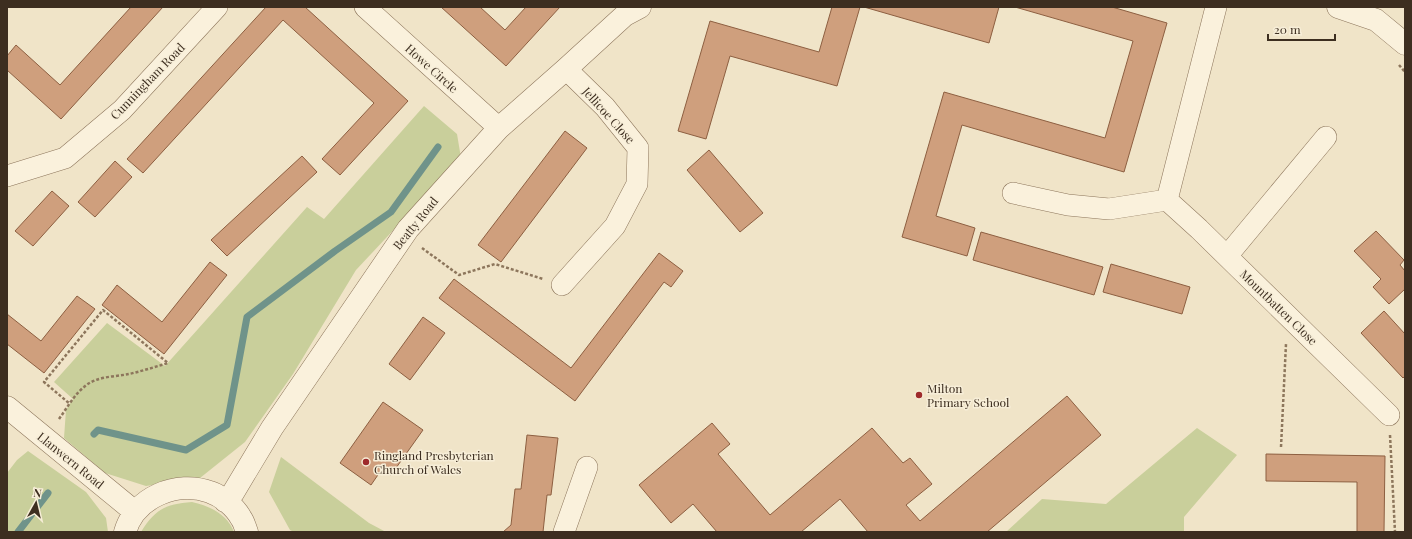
<svg xmlns="http://www.w3.org/2000/svg" width="1412" height="539" font-family="'Playfair Display',serif">
	<style>
		.green { fill: #c9cf9b }
		.lines { fill: none; stroke-linecap: round; stroke-linejoin: round }
		.stream { stroke: #6f938a; stroke-width: 7 }
		.building { fill: #cf9f7d; stroke: #8d5f41 }
		.minor-casing { stroke: #8d765c; stroke-width: 22 }
		.tertiary-casing { stroke: #8d765c; stroke-width: 23 }
		.path { stroke: #8d765c; stroke-width: 2.5; stroke-dasharray: 3 2; stroke-linecap: butt }
		.minor { stroke: #faf1dc; stroke-width: 21 }
		.tertiary { stroke: #faf1dc; stroke-width: 22 }
		.poi-dot { fill: #9e2a2b; stroke: #f7eed8; stroke-width: 1.5 }
		.labels { text-anchor: middle; dominant-baseline: central; stroke-width: 3; stroke-linejoin: round; paint-order: stroke }
		.street-label { font-size: 12px; fill: #3d2e20; stroke: #f7eed8 }
		.poi-label { font-size: 12px; fill: #3d2e20; stroke: #f7eed8; text-anchor: start }
	</style>
	<rect width="100%" height="100%" fill="#f0e4c8"/>
	<path class="green" d="M424,106l33,28 4,24 -105,112 -63,104 -48,68 -45,36 -54,8 -41,-13 -41,-35 2,-28 7,-11 -19,-17 53,-59 58,43 142,-159 17,12z
		M1197,428l40,27 -53,62v15h-178l36,-33 64,5z
		M28,451l58,41 20,26 2,14h-101v-59l10,-13z
		M281,457l88,66 17,9h-92l-4,-2 -21,-38z
		M192,502c18,4 35,12 42,30h-93c14,-23 25,-28 51,-30z"/>
	<g class="lines">
		<path class="stream" d="M94,434l4,-4 88,20 41,-25 20,-108 88,-66 56,-39 47,-65
			M18,532l30,-39"/>
	</g>
	<path class="building" d="M131,7h32l-102,112 -54,-49v-14l9,-11 44,40z
		M266,7h39l103,94 -68,74 -18,-16 52,-56 -91,-83 -140,153 -16,-14z
		M441,7h39l25,23 21,-23h34l-54,59z
		M832,7h28l-23,79 -107,-30 -24,83 -28,-8 32,-110 109,31z
		M864,7h135l-10,36z
		M1015,7h97l55,16 -43,149 -162,-47 -26,91 39,12 -8,28 -65,-19 42,-145 161,46 28,-97z
		M565,131l22,17 -86,114 -23,-17z
		M709,150l54,63 -23,19 -53,-62z
		M302,156l15,16 -90,84 -16,-16z
		M115,161l17,16 -37,40 -17,-15z
		M52,191l17,15 -36,40 -18,-15z
		M1376,231l28,29 -4,5 5,6v18l-16,15 -16,-17 8,-8 -27,-28z
		M981,232l122,35 -9,28 -121,-35z
		M659,253l24,18 -12,16 -7,-5 -89,119 -136,-103 15,-19 117,89z
		M210,262l17,13 -63,79 -62,-49 15,-20 45,37z
		M1111,264l79,23 -8,27 -79,-22z
		M77,296l18,13 -51,64 -37,-29v-30l34,27z
		M1384,311l21,23v42l-2,2 -42,-45z
		M423,317l22,16 -35,47 -21,-16z
		M1067,396l34,39 -114,97h-119l-28,-33 -39,33h-84l-24,-28 -22,19 -32,-38 73,-62 18,21 -12,10 52,61 102,-87 31,35 7,-5 22,26 -26,21 14,16z
		M383,402l40,28 -32,45 -9,-6 -11,16 -31,-22z
		M527,435l31,3 -7,57h-4l-4,37h-40l8,-7 4,-36h6z
		M1266,454l119,2 -1,76h-27v-50l-91,-1z"/>
	<g class="lines">
		<defs>
			<path id="minor" d="M365,7l134,121
				M7,176l58,-18 57,-48 95,-103
				M1013,193l55,12 41,4 58,-9 49,-193
				M1167,200l32,29 190,186
				M1227,256l99,-119
				M562,285l53,-59 22,-42 1,-36 -33,-41 -39,-38
				M564,532l23,-65"/>
			<path id="tertiary" d="M1338,7l38,13 29,24
				M7,407l128,105
				M225,501l8,-8 39,-65 136,-199 91,-101 67,-59 59,-54 15,-8
				M125,532c10,-35 52,-52 85,-40 12,4 25,15 31,26 3,4 4,9 6,14"/>
		</defs>
		<use href="#minor" class="minor-casing"/>
		<use href="#tertiary" class="tertiary-casing"/>
		<path class="path" d="M1399,65l6,7
			M422,248l37,27 36,-11 48,15
			M59,419c8,-11 15,-24 25,-32 12,-11 30,-10 45,-13 13,-3 26,-7 39,-11l-65,-53 -59,72 26,22
			M1390,435l5,97
			M1281,447l5,-103"/>
		<use href="#minor" class="minor"/>
		<use href="#tertiary" class="tertiary"/>
	</g>
	<g class="poi-dot">
		<circle cx="919" cy="395" r="4"/>
		<circle cx="366" cy="462" r="4"/>
	</g>
	<g class="labels">
		<g class="street-label">
			<text transform="translate(432 68) rotate(42)">Howe Circle</text>
			<text transform="translate(147 81) rotate(-46)">Cunningham Road</text>
			<text transform="translate(609 115) rotate(48)">Jellicoe Close</text>
			<text transform="translate(415 223) rotate(-51)">Beatty Road</text>
			<text transform="translate(1279 307) rotate(44)">Mountbatten Close</text>
			<text transform="translate(71 460) rotate(39)">Llanwern Road</text>
		</g>
		<g class="poi-label">
			<text x="927" y="388">Milton<tspan x="927" dy="14">Primary School</tspan></text>
			<text x="374" y="455">Ringland Presbyterian<tspan x="374" dy="14">Church of Wales</tspan></text>
		</g>
	</g>
	<rect width="1412" height="539" fill="none" stroke="#3d2e20" stroke-width="16"/>
	<g transform="translate(36 503) rotate(8)" stroke="#f7eed8" stroke-width="3" paint-order="stroke">
	<path d="M0-3L7 15L0 10L-7 15Z" fill="#3d2e20"/>
	<text y="-6" font-size="11" font-weight="bold" text-anchor="middle" fill="#3d2e20">N</text>
	</g>
	<path d="M1268 34v6h67v-6" fill="none" stroke="#3d2e20" stroke-width="2"/>
	<text x="1274" y="34" font-size="12" fill="#3d2e20" stroke="#f7eed8" stroke-width="3" paint-order="stroke">20 m</text>
</svg>
